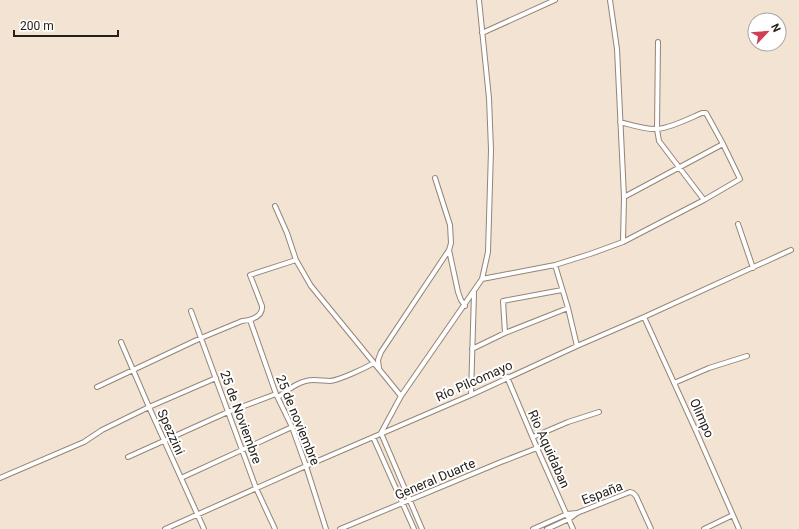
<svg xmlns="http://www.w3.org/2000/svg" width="799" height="529" font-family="Roboto,sans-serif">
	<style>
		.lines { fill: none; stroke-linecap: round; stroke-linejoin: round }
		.minor-casing { stroke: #948576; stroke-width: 6 }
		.minor { stroke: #fff; stroke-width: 4 }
		.labels { text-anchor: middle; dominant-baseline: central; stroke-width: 4; stroke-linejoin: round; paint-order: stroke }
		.street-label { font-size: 13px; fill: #26201a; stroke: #fff }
	</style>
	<rect width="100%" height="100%" fill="#f3e3d3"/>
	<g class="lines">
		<defs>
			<path id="minor" d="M610,0l7,49 7,148 -1,45
				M482,33l73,-33
				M658,42l-1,87 2,12 45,59
				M435,178l15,47 1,18 -2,7 9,42 3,8 4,6
				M624,197l99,-53
				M275,206l12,27 9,27 15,26 90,110
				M738,224l15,44
				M555,265l13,43 9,38
				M482,279l73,-14 35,-11 33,-12 81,-42 36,-21 -17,-35 -17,-31h-4c-14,6 -29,14 -44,16 -13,1 -26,-4 -38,-7
				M191,311l65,177 19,41
				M644,317l52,114 43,98
				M250,320l26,74 16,33 14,39 20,63
				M505,333l-2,-32 59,-11
				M121,342l28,65 55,122
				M472,349l33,-16 63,-25
				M379,368l-1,-8 3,-8 68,-102
				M507,377l30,71 36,81
				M674,383l35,-15 38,-12
				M97,387l104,-49 41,-17c9,-1 21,-4 20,-15l-12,-31 46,-15
				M471,395l3,-102
				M278,397c11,-8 22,-17 36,-17 6,0 11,1 16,1 10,-1 35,-13 44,-18
				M381,433l20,-37 81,-117 6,-27 3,-102 -2,-52 -10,-98
				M381,433l41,96
				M373,437l41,92
				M533,437l35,-15 31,-10
				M128,457l100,-45 48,-18
				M0,478l84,-36 18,-12 47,-23 67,-29
				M181,478l111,-51
				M165,529l141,-63 165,-71 106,-49 67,-29 147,-67
				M340,529l161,-67 36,-14
				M533,529l34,-15 10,-1 53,-21 3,1 3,3 15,33
				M547,529l22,-10 8,-6
				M704,529l29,-14"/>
		</defs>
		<use href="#minor" class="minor-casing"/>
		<use href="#minor" class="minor"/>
	</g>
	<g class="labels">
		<g class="street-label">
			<text transform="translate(474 381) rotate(-24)">Río Pilcomayo</text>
			<text transform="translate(241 417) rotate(70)">25 de Noviembre</text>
			<text transform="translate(702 418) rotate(66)">Olimpo</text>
			<text transform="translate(298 420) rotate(68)">25 de noviembre</text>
			<text transform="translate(171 432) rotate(66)">Spezzini</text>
			<text transform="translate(549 449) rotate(66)">Rio Aquidaban</text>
			<text transform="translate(435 479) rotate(-23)">General Duarte</text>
			<text transform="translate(602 493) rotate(-21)">España</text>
		</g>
	</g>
	<g transform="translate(767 32) rotate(64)"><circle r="19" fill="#ffffff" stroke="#a8a6a3"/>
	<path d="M0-3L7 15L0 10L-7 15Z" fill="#d04055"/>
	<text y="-6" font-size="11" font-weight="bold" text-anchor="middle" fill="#26201a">N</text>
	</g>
	<path d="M14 30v6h104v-6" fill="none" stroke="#26201a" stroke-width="2"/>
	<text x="20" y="30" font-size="12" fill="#26201a" stroke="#ffffff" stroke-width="3" paint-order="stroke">200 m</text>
</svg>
